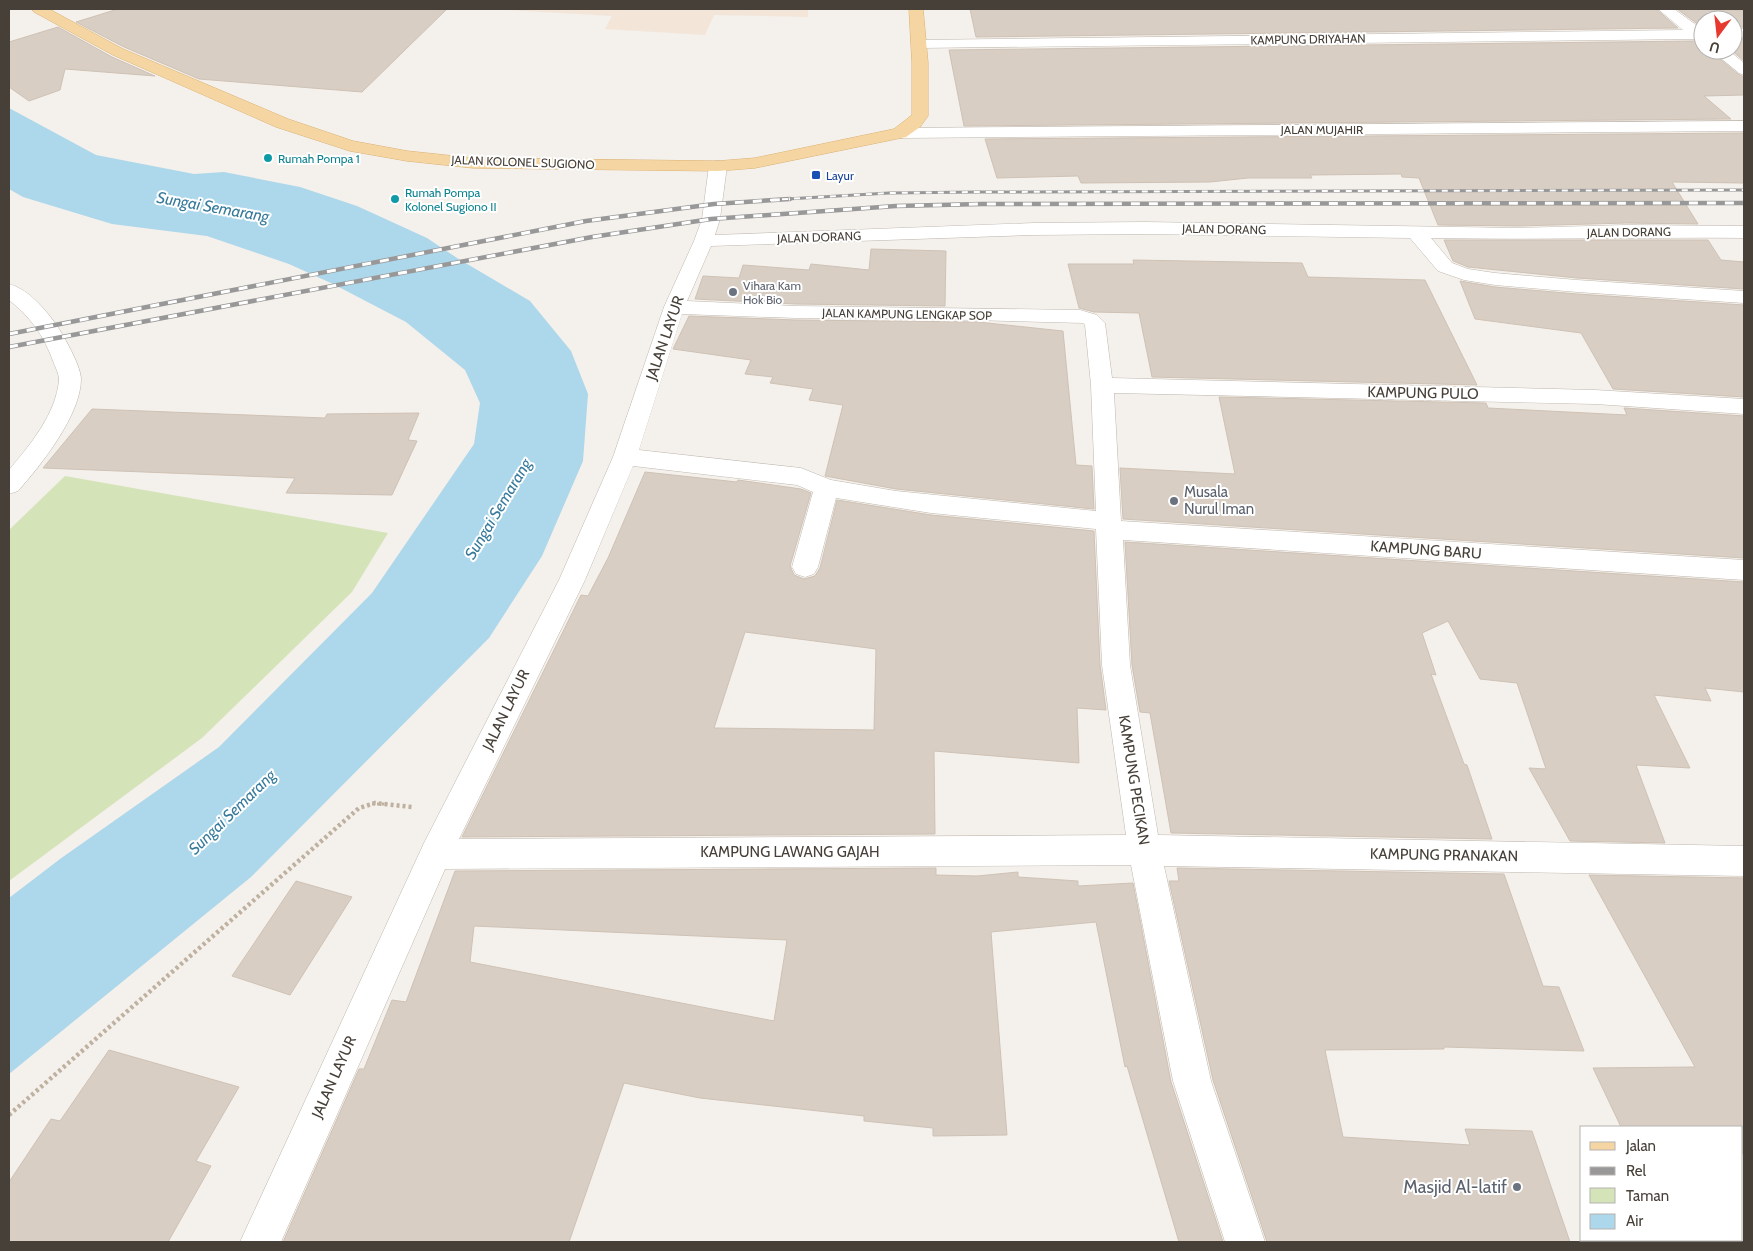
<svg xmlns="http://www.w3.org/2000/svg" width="1753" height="1251" font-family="Cabin,sans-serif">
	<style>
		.commercial { fill: #f3e5d8 }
		.green { fill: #d4e4b8 }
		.water { fill: #add7ea }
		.building { fill: #d8cec4; stroke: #cfc2b5; fill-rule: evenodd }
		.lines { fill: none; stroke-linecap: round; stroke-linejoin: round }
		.minor-casing { stroke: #bfb7ae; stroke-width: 1 }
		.major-casing { stroke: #dab173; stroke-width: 1 }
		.path-far1 { stroke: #bfb1a0; stroke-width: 3; stroke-dasharray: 2.5 2.5; stroke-linecap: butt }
		.path { stroke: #bfb1a0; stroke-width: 4.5; stroke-dasharray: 3 3; stroke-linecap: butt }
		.minor { fill: #fff; fill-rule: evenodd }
		.major { fill: #f5d6a2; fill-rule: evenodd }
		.rail-far1-casing { stroke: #989898; stroke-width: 3 }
		.rail-casing { stroke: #989898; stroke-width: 4.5 }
		.rail-far1 { stroke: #fff; stroke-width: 2; stroke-dasharray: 6; stroke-linecap: butt }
		.rail { stroke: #fff; stroke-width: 3; stroke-dasharray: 9; stroke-linecap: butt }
		.culture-dot { fill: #0f9aa8; stroke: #fff; stroke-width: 2 }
		.transit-dot { fill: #1a4fb4; stroke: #fff; stroke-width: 2 }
		.worship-dot { fill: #6b7280; stroke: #fff; stroke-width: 2 }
		.labels { text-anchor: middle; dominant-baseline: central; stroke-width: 4; stroke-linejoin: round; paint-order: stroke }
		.far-street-label { font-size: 12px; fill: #474039; stroke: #fff }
		.far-culture-label { font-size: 12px; fill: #0d838f; stroke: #fff; text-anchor: start }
		.far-transit-label { font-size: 12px; fill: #164399; stroke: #fff; text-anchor: start }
		.far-worship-label { font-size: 12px; fill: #5b616d; stroke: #fff; text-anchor: start }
		.street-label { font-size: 15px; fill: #474039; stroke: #fff }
		.worship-label { font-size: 15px; fill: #5b616d; stroke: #fff; text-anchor: start }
		.water-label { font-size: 16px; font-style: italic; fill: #377a9b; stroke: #fff }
		.near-worship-label { font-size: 18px; fill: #5b616d; stroke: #fff; text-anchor: end }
	</style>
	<rect width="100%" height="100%" fill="#f4f0eb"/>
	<path class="commercial" d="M491,9h317v8l-94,-2 -9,20 -100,-6 7,-13z"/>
	<path class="green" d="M65,476l323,57 -36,59 -150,146 -193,143v-351z"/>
	<path class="water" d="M9,108l87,47 98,19 30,-2 76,15 57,19 70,32 30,20 73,43 41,50 17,43 -5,67 -41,95 -53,82 -238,239 -242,197v-176l51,-39 159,-112 153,-154 102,-149 6,-41 -15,-33 -59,-48 -73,-38 -44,-20 -82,-28 -95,-12 -89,-27 -14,-8z"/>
	<path class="building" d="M118,9h329l-85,83 -163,-13 -75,-32 -48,-25z
		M970,9h686l22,19 -702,9z
		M1677,9l67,1v17h-11v-7h-30v8z
		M58,27l54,30 43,19 -90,-7 -5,21 -31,11 -20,-14v-45z
		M1733,39h11v22l-13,-11h2z
		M1695,41l8,2v7h6l29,24 6,3v18l-40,1 27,23 -767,7 -15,-76z
		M1744,133v50l-72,-1 26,42 -72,-1 -107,3 -81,-1 -19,-47 -17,-1 -1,-3 -91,1 2,3h-64l-38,4 -129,1 -3,-7 -81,2 -12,-39z
		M1444,240h264l13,20 23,2v27l-167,-11 -109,-11 -15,-6z
		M871,249l75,2 -1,55 -149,-2 -101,-5 8,-23 36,2 4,-13 66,5 2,-6 58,6z
		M1133,260l169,3 6,14 117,3 52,105 -325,-8 -13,-64 -45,-1 -15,-4 -11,-44h66z
		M1460,281l35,6 82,7 167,11v92l-131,-8 -32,-56 -106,-14z
		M689,316l107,4 182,2 85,9 13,134 16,1 2,43 -198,-20 -71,-13 18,-71 -34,-5 4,-11 -43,-6 3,-6 -28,-3 6,-14 -78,-11z
		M1219,397l267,6 2,5 139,7 -3,-7 120,8v142l-621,-39 -3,-51 115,6z
		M92,409l233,9 2,-4 92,-1 -11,27 9,1 -25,54 -106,-2 9,-15 -252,-10z
		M645,472l92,10 1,-2 63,9 10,4 -21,73 4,9 10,4 11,-3 5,-8 17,-68 94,15 163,16 6,134 6,45 -29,-2 2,55 -145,-12 1,83 -473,3 119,-242 7,1 20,-38zM745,632l131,17 -2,81 -160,-2z
		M1125,542l619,40v110l-39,-4 6,13 -57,-6 36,73 -54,-3 29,78 -95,-2 -41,-73 17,1 -29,-86 -37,-4 -32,-58 -26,12 14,42 -5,-1 33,90 3,1 25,74 -321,-6 -21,-120 -10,-1 -8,-47z
		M936,868v7l41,1 41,-4v5l60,4v5l55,-3 38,199 52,160h-44l-52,-176 -2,1 -29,-145 -105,10 16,203 -74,1v-8l-69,-7v-5l-164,-18 -76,-15 -55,159h-286l76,-173h5l28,-69 14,2 49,-131zM474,926l313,14 -13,81 -304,-59z
		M1177,868l327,6 39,112 16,1 25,64 -140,-4v2l-119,1 18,87 127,8 -5,-16 67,2 38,111h-303l-54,-162 -44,-199h10z
		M1589,875l155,3v278l-2,-4v-25h-121l-28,-59 102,-1z
		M296,881l56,16 -62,98 -58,-19z
		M109,1050l130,37 -43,74 15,5 -43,76h-159v-60l42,-63 9,2z"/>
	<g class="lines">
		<defs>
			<path id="minor" d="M1658,9h16l29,21v11l-8,-2 -776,9 -5,-1 -2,-3 2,-3 5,-1 764,-10z
				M1733,29h11v8h-11z
				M1711,50h17l16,13v12l-5,-2z
				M1744,121v10l-844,7 -6,-1 -2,-4 2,-4 6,-1z
				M718,161l6,1 3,4 -7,53 -5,16 319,-12 111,-1 374,6 107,-3 118,1v12c-104,-1 -209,2 -313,0l21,25 16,6 27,4 82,7 167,11v12l-167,-11 -82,-7 -31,-5 -26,-9 -28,-33 -265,-4 -111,1 -323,11 -24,55 109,5 284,4 17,5 8,8 7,55 483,12 149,9v15l-149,-10 -481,-11 7,128 623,39v20l-621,-40 7,125 28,170 586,11v30l-580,-10 47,215 54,161h-40l-52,-161 -42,-216 -686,4 -164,373h-41l184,-399 135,-263 54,-123 51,-150 30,-66 8,-22 7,-53 3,-4zM682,314l114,4h100l187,5 2,2 6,60 5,126 -200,-20 -65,-11 -30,-12 -162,-18zM633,466l164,19 16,7 -21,75 4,7 9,3 9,-3 4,-7 18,-69 95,15 165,16 6,136 24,170 -667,4 126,-259z
				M9,284c19,5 35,24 46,39 8,11 26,43 26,56 0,36 -40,86 -63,112l-9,3v-24c21,-25 47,-56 50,-90 0,-7 -4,-13 -6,-19 -9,-25 -23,-45 -44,-61z"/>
			<path id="major" d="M32,9h17l74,40 165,70 65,22 54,10 66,7 245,3 37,-3 139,-29 18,-14v-52l-3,-54h14l5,54v53l-8,11 -14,10 -151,31 -37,3 -245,-3 -66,-7 -57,-10 -74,-24 -163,-72 -79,-43z"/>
		</defs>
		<use href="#minor" class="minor-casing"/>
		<use href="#major" class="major-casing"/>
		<path class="path-far1" d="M372,804h13"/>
		<path class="path" d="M9,1115l350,-307 16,-5 37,4"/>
		<use href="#minor" class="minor"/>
		<use href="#major" class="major"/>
		<defs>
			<path id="rail-far1" d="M770,200l119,-7 90,-1 765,-2"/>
			<path id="rail" d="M9,334l577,-113 128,-17 76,-5
				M9,347l583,-110 119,-18 185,-13 86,-2 762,-1"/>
		</defs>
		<use href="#rail-far1" class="rail-far1-casing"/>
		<use href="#rail" class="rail-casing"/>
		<use href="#rail-far1" class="rail-far1"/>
		<use href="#rail" class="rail"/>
	</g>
	<g class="culture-dot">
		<circle cx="268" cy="158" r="5"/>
		<circle cx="395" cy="199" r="5"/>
	</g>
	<rect class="transit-dot" x="811" y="170" width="10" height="10" rx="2.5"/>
	<g class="worship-dot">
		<circle cx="733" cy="292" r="5"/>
		<circle cx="1174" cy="501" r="5"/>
		<circle cx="1517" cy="1187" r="5"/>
	</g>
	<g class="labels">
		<g class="far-street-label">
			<text transform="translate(1308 39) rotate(-1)">KAMPUNG DRIYAHAN</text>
			<text x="1322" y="129">JALAN MUJAHIR</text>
			<text transform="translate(523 162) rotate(2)">JALAN KOLONEL SUGIONO</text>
			<text transform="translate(1224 229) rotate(1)">JALAN DORANG</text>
			<text transform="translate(1629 232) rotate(-1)">JALAN DORANG</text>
			<text transform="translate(819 237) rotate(-2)">JALAN DORANG</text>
			<text transform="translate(907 314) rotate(1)">JALAN KAMPUNG LENGKAP SOP</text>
		</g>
		<g class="far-culture-label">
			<text x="278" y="158">Rumah Pompa 1</text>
			<text x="405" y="192">Rumah Pompa<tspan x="405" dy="14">Kolonel Sugiono II</tspan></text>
		</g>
		<g class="far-transit-label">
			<text x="826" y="175">Layur</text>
		</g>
		<g class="far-worship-label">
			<text x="743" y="285">Vihara Kam<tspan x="743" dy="14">Hok Bio</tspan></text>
		</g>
		<g class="street-label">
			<text transform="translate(665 338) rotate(-71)">JALAN LAYUR</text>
			<text transform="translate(1423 393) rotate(1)">KAMPUNG PULO</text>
			<text transform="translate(1426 550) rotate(4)">KAMPUNG BARU</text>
			<text transform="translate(506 710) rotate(-64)">JALAN LAYUR</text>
			<text transform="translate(1134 780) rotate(81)">KAMPUNG PECIKAN</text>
			<text x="790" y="852">KAMPUNG LAWANG GAJAH</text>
			<text transform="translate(1444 855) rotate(1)">KAMPUNG PRANAKAN</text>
			<text transform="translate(334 1077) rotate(-66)">JALAN LAYUR</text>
		</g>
		<g class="worship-label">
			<text x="1184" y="492">Musala<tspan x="1184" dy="17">Nurul Iman</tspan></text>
		</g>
		<g class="water-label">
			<text transform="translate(213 207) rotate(10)">Sungai Semarang</text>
			<text transform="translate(498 509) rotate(-59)">Sungai Semarang</text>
			<text transform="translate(232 812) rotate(-44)">Sungai Semarang</text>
		</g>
		<g class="near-worship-label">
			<text x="1507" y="1187">Masjid Al-latif</text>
		</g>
	</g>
	<rect width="1753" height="1251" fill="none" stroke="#474039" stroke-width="20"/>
	<rect x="1580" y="1126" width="162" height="115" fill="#ffffff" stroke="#b5b3b0"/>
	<rect x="1590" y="1142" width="25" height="8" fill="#f5d6a2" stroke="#b5b3b0"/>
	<text x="1626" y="1151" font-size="15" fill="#474039">Jalan</text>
	<rect x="1590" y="1167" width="25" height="8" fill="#989898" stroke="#b5b3b0"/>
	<text x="1626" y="1176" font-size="15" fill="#474039">Rel</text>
	<rect x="1590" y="1188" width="25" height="15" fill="#d4e4b8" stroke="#b5b3b0"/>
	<text x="1626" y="1201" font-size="15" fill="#474039">Taman</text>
	<rect x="1590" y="1214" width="25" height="15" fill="#add7ea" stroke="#b5b3b0"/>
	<text x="1626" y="1226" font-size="15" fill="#474039">Air</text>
	<g transform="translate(1718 35) rotate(195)"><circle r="24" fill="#ffffff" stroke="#b5b3b0"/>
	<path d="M0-4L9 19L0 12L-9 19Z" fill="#e7392f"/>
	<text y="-8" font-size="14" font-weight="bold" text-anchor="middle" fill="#474039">U</text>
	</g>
</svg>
